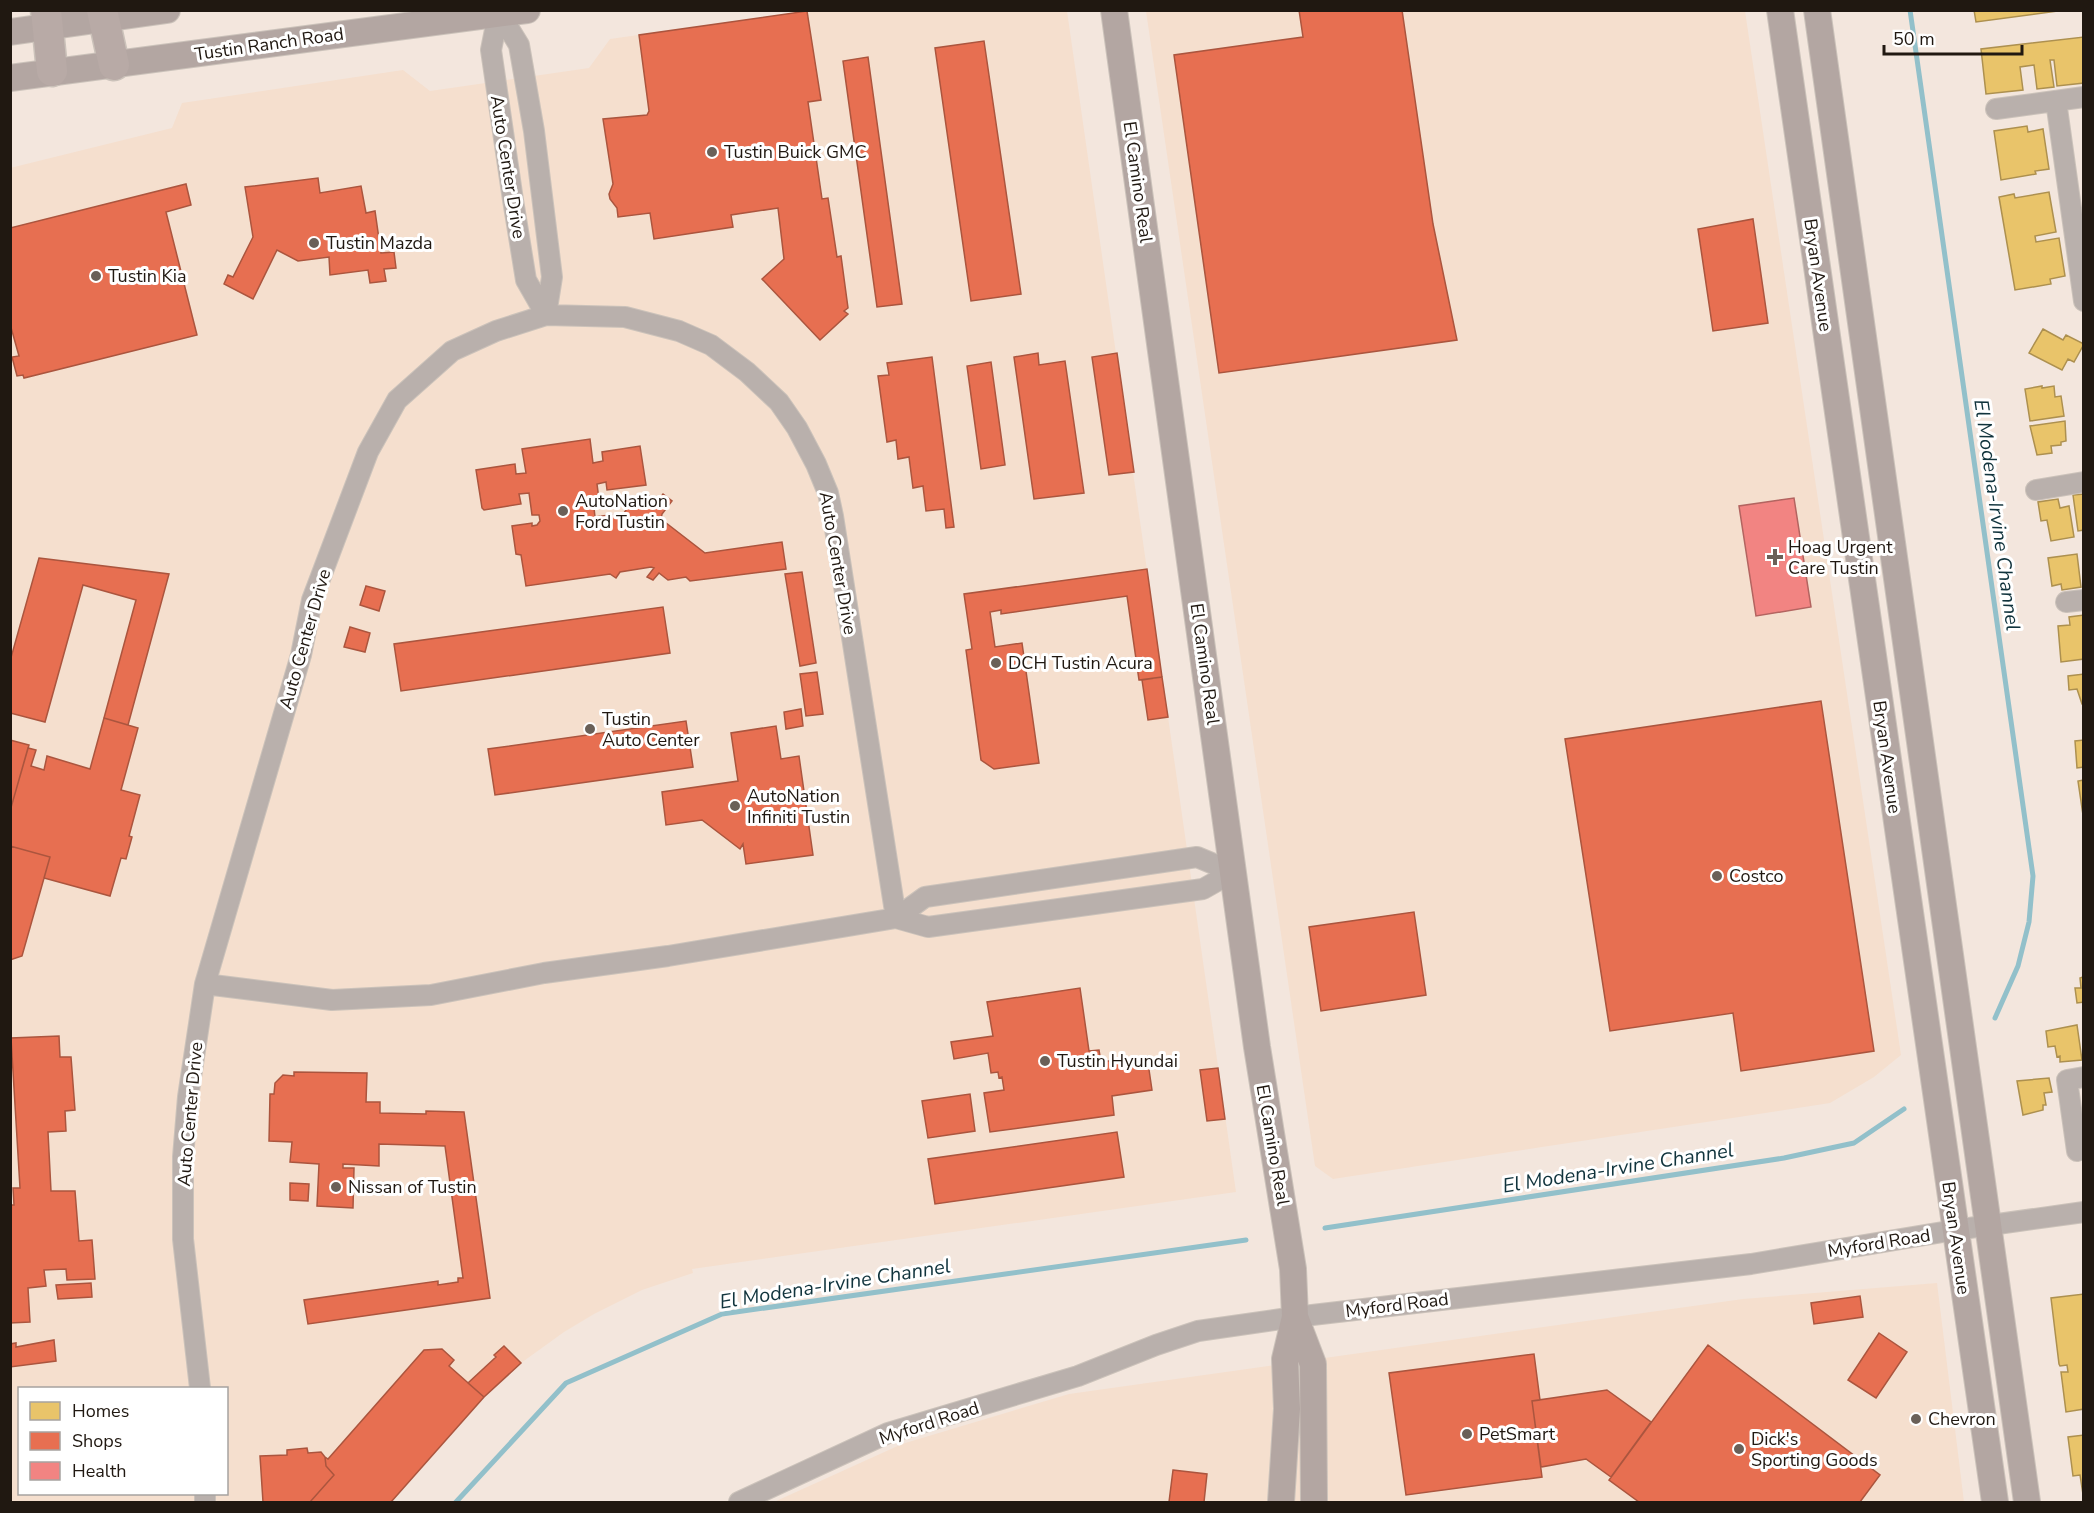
<svg xmlns="http://www.w3.org/2000/svg" width="2094" height="1513" font-family="'Nunito Sans',sans-serif">
	<style>
		.built { fill: #f5dfce; fill-rule: evenodd }
		.homes { fill: #e9c46a; stroke: #ad904f; stroke-width: 1.5 }
		.shops { fill: #e76f51; stroke: #ab553e; stroke-width: 1.5 }
		.health { fill: #f28482; stroke: #b36460; stroke-width: 1.5 }
		.lines { fill: none; stroke-linecap: round; stroke-linejoin: round }
		.stream { stroke: #92c0ca; stroke-width: 5 }
		.minor-casing { stroke: #cbc2ba; stroke-width: 22 }
		.major-casing { stroke: #cbc2ba; stroke-width: 28 }
		.highway-casing { stroke: #cbc2ba; stroke-width: 33 }
		.minor { stroke: #b9b0ac; stroke-width: 20 }
		.major { stroke: #b3a6a2; stroke-width: 26 }
		.highway { stroke: #b8aaa6; stroke-width: 30 }
		.poi-dot { fill: #6a6058; stroke: #fff; stroke-width: 2 }
		.labels { text-anchor: middle; dominant-baseline: central; stroke-width: 6; stroke-linejoin: round; paint-order: stroke }
		.street-label { font-size: 18px; fill: #201811; stroke: #fff }
		.poi-label { font-size: 18px; fill: #201811; stroke: #fff; text-anchor: start }
		.water-label { font-size: 20px; font-style: italic; fill: #10333c; stroke: #fff }
	</style>
	<rect width="100%" height="100%" fill="#f3e6dd"/>
	<path class="built" d="M809,11h258l169,1181 -544,77 1,4 -51,17 -48,24 -30,18 -43,31 -37,34 -93,105h-380l-1,-1334 162,-40 10,-25 221,-33 27,21 159,-23 21,-29zM20,1388h206v106h-206z
		M1146,11h599l156,1044 -27,22 -44,26 -497,76 -18,-13z
		M1937,1283l27,219h-1190l128,-58 167,-50 674,-95z"/>
	<path class="homes" d="M1974,10h91l-89,12z
		M2084,37v46l-27,3 -3,-26h-4l4,27 -17,2 -3,-24 -14,2 3,23 -37,4 -5,-45z
		M2027,126l1,6 15,-3 6,40 -14,2 1,3 -35,6 -7,-49z
		M2049,192l7,40 -21,4 1,6 23,-4 6,38 -15,3 1,5 -36,6 -16,-93 15,-3 1,4z
		M2043,329l20,11 3,-5 18,9 -10,18 -6,-3 -6,11 -33,-17z
		M2042,386v2l12,-2 1,11 6,-1 3,20 -34,5 -5,-32z
		M2065,421l1,20 -5,1v3l-10,1 1,7 -15,2 -7,-29z
		M2084,494v36l-6,1 -5,-36z
		M2058,499l2,9 9,-2 5,31 -23,4 -4,-21 -6,1 -3,-19z
		M2077,554l4,33 -19,3 -1,-6 -9,2 -4,-28z
		M2084,615v44l-23,3 -3,-36 12,-1 -1,-8z
		M2084,674v30h-2l-5,-15 -8,1 -1,-14z
		M2084,740v27l-7,1 -2,-27z
		M2084,780v35h-1l-5,-34z
		M2084,971v31l-7,1 -2,-15h6l-1,-10 3,-1z
		M2077,1025l5,35 -22,2v-6l-3,1 -2,-11 -7,1 -2,-16z
		M2049,1078l3,14 -8,1 2,12h-3v5l-20,5 -6,-34z
		M2084,1294v115l-18,3 -5,-40h7l-1,-7 -7,1 -1,-2 -8,-66z
		M2084,1435v66l-4,-26 -7,1 -5,-39z"/>
	<path class="shops" d="M1299,10h103l31,214 24,116 -238,33 -45,-318 129,-18z
		M807,11l14,89 -13,2 14,97 6,-1 9,59 4,-1 7,52 -4,3 4,3 -28,26 -58,-61 22,-20 -6,-51 -47,7 2,12 -79,12 -4,-26 -32,4 -1,-9 -7,-9 -1,-5 4,-10 -10,-65 44,-4 2,-4 -10,-76z
		M984,41l37,253 -50,7 -36,-253z
		M868,57l34,247 -25,3 -34,-246z
		M318,178l2,15 41,-7 5,27 9,-2 6,42 13,-1 2,16 -12,1 2,12 -16,2 -2,-13 -38,5 -1,-18 -31,4 -21,-11 -24,49 -29,-15 4,-9 5,2 20,-40 -8,-50z
		M186,184l5,21 -25,7 31,123 -173,43 -1,-3 -6,1 -5,-19 7,-1 -9,-32v-96z
		M1753,219l15,104 -55,8 -15,-102z
		M1038,353l1,12 26,-4 19,132 -50,6 -20,-142z
		M1117,353l17,119 -25,3 -17,-118z
		M932,357l22,170 -8,1 -2,-19 -18,2 -3,-25 -10,2 -4,-31 -11,2 -2,-19 -9,2 -9,-66 11,-1 -2,-12z
		M991,362l14,103 -24,4 -14,-103z
		M590,439l3,24 10,-2 -1,-9 38,-6 6,39 -39,5 -1,-8 -9,2 3,23 -6,1 1,9 29,-4 11,-16 14,-1 8,6 6,-8 9,7 -10,13 -1,5 44,34 77,-11 4,27 -96,12 -4,-4 -18,3 -9,-7 -6,7 -6,-3 7,-9 -3,-1 -31,5 -4,6 -6,-4 -84,12 -5,-31 -5,-1 -4,-28 20,-3v3l5,-1 3,-4 -1,-6h-7l-3,-22 -10,1 2,10 -37,6 -2,-2 -6,-38 39,-6 1,10 10,-1 -4,-24z
		M39,558l130,16 -41,151 -24,-7 32,-118 -53,-15 -38,137 -35,-9v-52z
		M1147,569l15,108 -23,3 -12,-84 -126,18v-4l-11,2 5,35 27,-4 17,120 -45,6 -13,-9 -15,-110 6,-1 -8,-55z
		M802,572l14,91 -16,3 -15,-92z
		M366,586l19,5 -6,20 -19,-6z
		M663,607l7,46 -269,38 -7,-47z
		M350,627l20,6 -5,19 -21,-5z
		M817,672l6,42 -17,2 -6,-42z
		M1162,677l6,40 -20,3 -6,-40z
		M1821,701l53,350 -133,20 -8,-58 -123,18 -45,-292z
		M801,709l2,17 -17,3 -2,-17z
		M104,718l34,10 -17,62 19,5 -11,41 3,1 -6,22 -5,-1 -11,38 -66,-18 6,-21 -40,-11v-35l18,-63 8,2 -5,16 13,4 3,-14 43,13z
		M686,721l7,46 -198,28 -7,-46z
		M776,726l5,33 18,-3 14,99 -67,9 -3,-20 -3,5 -38,-29 -36,5 -4,-33 76,-11 -7,-48z
		M10,740l19,5 -19,66z
		M10,846l40,11 -28,99 -12,4z
		M1414,912l12,83 -105,16 -12,-84z
		M1080,988l9,63 10,-1 2,12 46,-6 5,34 -40,6 2,19 -124,17 -6,-39 20,-3 -2,-13 -3,1 -1,-6 -7,1 -3,-20 -34,6 -3,-17 42,-6 -6,-34z
		M59,1036l1,21h11l4,53 -10,1 1,20 -18,1 3,59h24l4,50 13,-1 3,39 -28,1 -1,-11 -22,1 2,16 -18,2 2,34 -20,1v-118h4l-1,-17h7l-9,-150z
		M1218,1068l7,51 -18,2 -7,-51z
		M294,1072l73,1 -1,29h14v11l46,1v-3l38,1 26,186 -182,26 -4,-24 134,-19v4l20,-3v-4h5l-18,-132 -66,-2v22l-36,-2v4h11l-1,40 -36,-2 2,-42 -29,-2 2,-20 -23,-1 1,-47h4l1,-11 8,-8 11,1z
		M970,1094l5,37 -47,7 -6,-37z
		M1117,1132l7,45 -189,27 -7,-45z
		M290,1183l19,1 -1,17 -18,-1z
		M91,1283l1,14 -34,2 -2,-14z
		M1860,1296l3,21 -49,7 -3,-21z
		M1879,1333l28,19 -31,46 -28,-18z
		M54,1340l2,21 -46,6v-23l6,-1v4z
		M1708,1345l172,130 -20,27h-221l-30,-22z
		M504,1346l17,17 -37,34 -16,-14 28,-26 -2,-2z
		M442,1349l12,11 -5,6 35,31 -93,105h-81l24,-27 -8,-9 -1,-9 3,2 96,-109z
		M1534,1354l6,46 -8,1 10,76 -136,18 -17,-122z
		M1607,1390l44,32 -40,55 -25,-18 -45,8 -9,-66z
		M307,1448l1,5 13,-1 4,5 1,9 8,9 -24,27h-47l-3,-46 27,-1v-5z
		M1173,1470l34,4 -3,28h-35z"/>
	<path class="health" d="M1794,498l17,109 -55,9 -17,-110z"/>
	<g class="lines">
		<path class="stream" d="M1910,10l123,866 -4,46 -11,44 -23,52
			M1325,1228l459,-70 70,-15 50,-34
			M456,1502l110,-119 156,-69 524,-74"/>
		<defs>
			<path id="minor" d="M499,10l-8,40 22,150 13,80 20,35
				M500,14l19,31 15,86 18,146 -6,38
				M2056,101l28,200
				M1996,109l88,-12
				M2036,490l48,-8
				M2066,602l18,-2
				M896,918l29,-21 272,-40 36,15
				M205,984l127,16 99,-5 113,-22 124,-17 228,-38 32,9 275,-38 30,-17
				M2077,1151l-10,-71 17,-3
				M200,1388l-17,-149v-82l5,-60 17,-113 96,-329 11,-55 56,-148 29,-52 55,-49 44,-20 50,-16 79,2 54,14 32,14 36,27 32,30 18,26 19,36 12,29 5,23 63,402
				M205,1494v8
				M739,1502l149,-69 190,-57 78,-31 42,-14 97,-14 456,-53 204,-34 129,-18"/>
			<path id="major" d="M1114,10l143,1037 36,222 2,48 -10,42 2,50 -6,93
				M1780,10l215,1492
				M1817,10l210,1492
				M10,32l157,-22
				M10,78l517,-68
				M1295,1317l18,47 1,138"/>
			<path id="highway" d="M46,10l6,61
				M102,10l12,55"/>
		</defs>
		<use href="#minor" class="minor-casing"/>
		<use href="#major" class="major-casing"/>
		<use href="#highway" class="highway-casing"/>
		<use href="#minor" class="minor"/>
		<use href="#major" class="major"/>
		<use href="#highway" class="highway"/>
	</g>
	<g class="poi-dot">
		<circle cx="712" cy="152" r="6"/>
		<circle cx="314" cy="243" r="6"/>
		<circle cx="96" cy="276" r="6"/>
		<circle cx="563" cy="511" r="6"/>
		<path d="M1772 548h6v6h6v6h-6v6h-6v-6h-6v-6h6z"/>
		<circle cx="996" cy="663" r="6"/>
		<circle cx="590" cy="729" r="6"/>
		<circle cx="735" cy="806" r="6"/>
		<circle cx="1717" cy="876" r="6"/>
		<circle cx="1045" cy="1061" r="6"/>
		<circle cx="336" cy="1187" r="6"/>
		<circle cx="1916" cy="1419" r="6"/>
		<circle cx="1467" cy="1434" r="6"/>
		<circle cx="1739" cy="1449" r="6"/>
	</g>
	<g class="labels">
		<g class="street-label">
			<text transform="translate(269 44) rotate(-8)">Tustin Ranch Road</text>
			<text transform="translate(508 167) rotate(81)">Auto Center Drive</text>
			<text transform="translate(1138 182) rotate(82)">El Camino Real</text>
			<text transform="translate(1818 275) rotate(82)">Bryan Avenue</text>
			<text transform="translate(838 563) rotate(80)">Auto Center Drive</text>
			<text transform="translate(305 639) rotate(-74)">Auto Center Drive</text>
			<text transform="translate(1205 664) rotate(82)">El Camino Real</text>
			<text transform="translate(1887 757) rotate(82)">Bryan Avenue</text>
			<text transform="translate(190 1114) rotate(-85)">Auto Center Drive</text>
			<text transform="translate(1273 1145) rotate(80)">El Camino Real</text>
			<text transform="translate(1956 1238) rotate(82)">Bryan Avenue</text>
			<text transform="translate(1879 1243) rotate(-9)">Myford Road</text>
			<text transform="translate(1397 1305) rotate(-7)">Myford Road</text>
			<text transform="translate(929 1423) rotate(-18)">Myford Road</text>
		</g>
		<g class="poi-label">
			<text x="724" y="152">Tustin Buick GMC</text>
			<text x="326" y="243">Tustin Mazda</text>
			<text x="108" y="276">Tustin Kia</text>
			<text x="575" y="501">AutoNation<tspan x="575" dy="21">Ford Tustin</tspan></text>
			<text x="1788" y="547">Hoag Urgent<tspan x="1788" dy="21">Care Tustin</tspan></text>
			<text x="1008" y="663">DCH Tustin Acura</text>
			<text x="602" y="719">Tustin<tspan x="602" dy="21">Auto Center</tspan></text>
			<text x="747" y="796">AutoNation<tspan x="747" dy="21">Infiniti Tustin</tspan></text>
			<text x="1729" y="876">Costco</text>
			<text x="1057" y="1061">Tustin Hyundai</text>
			<text x="348" y="1187">Nissan of Tustin</text>
			<text x="1928" y="1419">Chevron</text>
			<text x="1479" y="1434">PetSmart</text>
			<text x="1751" y="1439">Dick's<tspan x="1751" dy="21">Sporting Goods</tspan></text>
		</g>
		<g class="water-label">
			<text transform="translate(1997 515) rotate(82)">El Modena-Irvine Channel</text>
			<text transform="translate(1618 1168) rotate(-9)">El Modena-Irvine Channel</text>
			<text transform="translate(835 1284) rotate(-9)">El Modena-Irvine Channel</text>
		</g>
	</g>
	<rect width="2094" height="1513" fill="none" stroke="#201811" stroke-width="24"/>
	<rect x="18" y="1387" width="210" height="108" fill="#ffffff" stroke="#a6a3a0" stroke-width="1.5"/>
	<rect x="30" y="1402" width="30" height="18" fill="#e9c46a" stroke="#a6a3a0" stroke-width="1.5"/>
	<text x="72" y="1417" font-size="18" fill="#201811">Homes</text>
	<rect x="30" y="1432" width="30" height="18" fill="#e76f51" stroke="#a6a3a0" stroke-width="1.5"/>
	<text x="72" y="1447" font-size="18" fill="#201811">Shops</text>
	<rect x="30" y="1462" width="30" height="18" fill="#f28482" stroke="#a6a3a0" stroke-width="1.5"/>
	<text x="72" y="1477" font-size="18" fill="#201811">Health</text>
	<path d="M1884 45v9h138v-9" fill="none" stroke="#201811" stroke-width="3"/>
	<text x="1893" y="45" font-size="18" fill="#201811" stroke="#ffffff" stroke-width="4.5" paint-order="stroke">50 m</text>
</svg>
